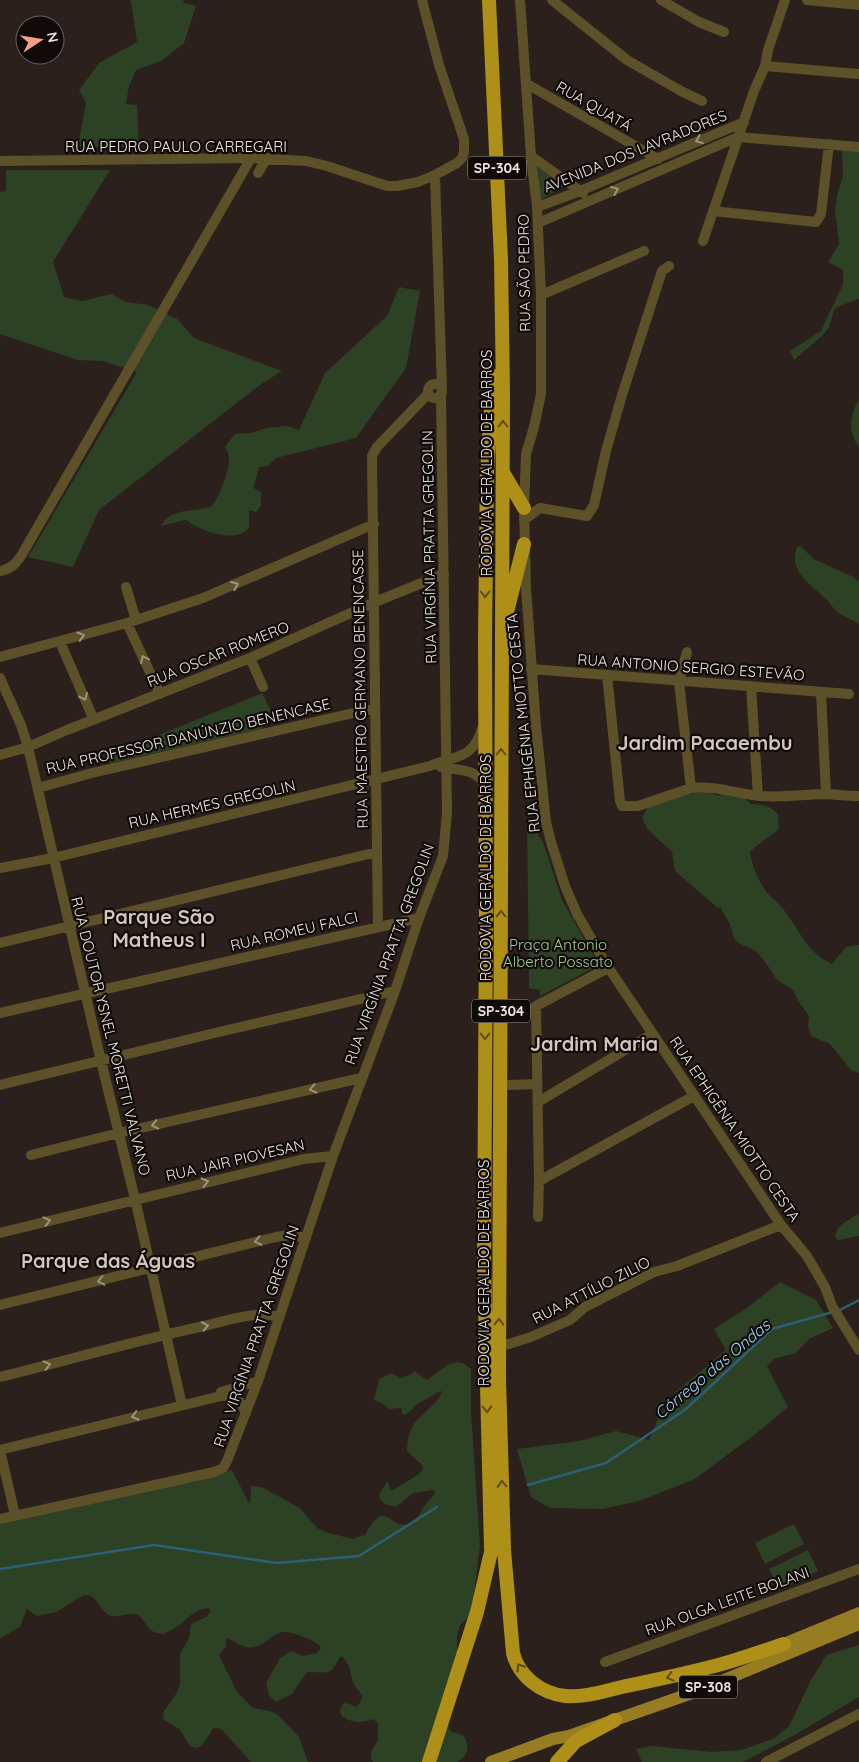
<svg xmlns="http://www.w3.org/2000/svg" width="859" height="1762" font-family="Quicksand,sans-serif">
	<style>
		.green { fill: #2d4125 }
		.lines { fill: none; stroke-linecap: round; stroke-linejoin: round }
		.stream { stroke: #2c5f79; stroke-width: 2.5 }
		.minor { stroke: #5d512a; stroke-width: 10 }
		.major { stroke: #977d22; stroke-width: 12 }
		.highway { stroke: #ae8f17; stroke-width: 14 }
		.oneway { stroke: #9e947d }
		.oneway2 { stroke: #5f4d10 }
		.labels { text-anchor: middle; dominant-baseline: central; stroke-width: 4.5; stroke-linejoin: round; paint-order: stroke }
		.shield { fill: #100b08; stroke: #aba4a1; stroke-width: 1 }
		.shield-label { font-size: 14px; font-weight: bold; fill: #ede5e2 }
		.street-label { font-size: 15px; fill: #ede5e2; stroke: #100b08 }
		.park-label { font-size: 15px; fill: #a0ce8e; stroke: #100b08 }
		.water-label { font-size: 16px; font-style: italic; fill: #9cdafd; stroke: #100b08 }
		.district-label { font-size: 20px; font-weight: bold; fill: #d4c5be; stroke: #100b08 }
	</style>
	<rect width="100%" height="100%" fill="#2b201b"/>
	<path class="green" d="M129,0h55l-1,3 13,3 -12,37 -23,18 -25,9 -7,16 -3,18 11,1 2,42h-61l8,-44 -7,-13 20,-27 38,-21 -6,-41z
		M854,149l5,2v148l-20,7 -5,4 -5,17 -7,9 -28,24 -4,-9 31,-20 22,-47v-14l-15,-8 11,-18 -4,-34 2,-15 6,-19 -1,-25z
		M538,164l27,22 -25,14z
		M6,170h104l-57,92 11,35 18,4 29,-7 16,8 21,3 29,14 17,19 88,33 -22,14 -161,125 -26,57 -45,-10 109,-185 -35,-11 -24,-1 -78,-26v-142l6,-1z
		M399,287l21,4 -14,77 -50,70 -80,20 -8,8 -9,1 -5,19 1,3 6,3v14l-5,6 -7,-2v18c-15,16 -48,3 -63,-8l-25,6c10,-19 34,-14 49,-19 7,-2 19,-37 19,-46 1,-5 -2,-10 -4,-14l10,-13 16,-1 16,-5 20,-2 12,4 26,-57 62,-57z
		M859,399v48c-12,-17 -9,-31 0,-48z
		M800,546l14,13 39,18 6,5v42c-7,-4 -17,-8 -24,-14 -2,-2 -4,-6 -7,-9 -15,-15 -41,-29 -31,-54z
		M262,693l10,20v6l-11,10 -150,34 -6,-6z
		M711,792c6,5 8,4 15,0l16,4 9,8 13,1 7,3 7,6 1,15c-10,8 -20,14 -29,23 3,17 9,32 21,45 6,5 11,10 16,17 16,22 19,37 45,50l14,-17 13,-2v128l-8,-3 -21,-26 -19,-8 -3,-9 1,-11 -10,-14 -6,-12 -16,-10 -11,-17 -9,-11 -20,-10 -3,-4 -4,-14 -10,-17 -2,1 -43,-37 -3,-19 -25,-23 -5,-11 6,-12 39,-12z
		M527,818l16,24 19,58 37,65 -59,31v-6l-11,-2z
		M859,1213v23l-20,4 -3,-1c-3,-13 14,-19 23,-26z
		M780,1282l36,18 17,28 -24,11 -13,14 -22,6 -7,7 21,41 -30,25 -63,47 -56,22 -37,8 -52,-1 -19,-11 -14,-48 62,-8 37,-10 33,9 9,-21 19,-28 49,-41 -12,-21 30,-19z
		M457,1362l6,1 8,6v43l9,134 -6,49 -6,23 -8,7 -3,11v12l5,9 -15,48 2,24 3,3 11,3c7,9 6,20 -5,27h-85l-2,-3v-7l7,-12v-16l-4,-5c-13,4 -22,5 -33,-4l-1,-5 3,-6 4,-1 10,4 6,-10 -10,-14 -4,-17 -6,-9h-3c-10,20 -13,15 -33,15l-15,22 -16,8 -7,-7 -3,-12 14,-25 11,-7 12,5 14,-3 4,-5c-4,-8 -31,-17 -39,-16 -11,2 -17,13 -28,15 -9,2 -18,-4 -26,-9l-2,2v7l-7,8 18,37 16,16 17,3 8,4 21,22 9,25h-57l-28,-31 -5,-3 -5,1c-5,8 -15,28 -25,14 -3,-4 -5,-9 -8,-13 -5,-4 -12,-8 -17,-11l1,-8 12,-17 4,-9v-31l9,-16 2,-14 17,-8 2,-5 -1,-3c-13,1 -19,8 -28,16 -5,4 -12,7 -18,10 -3,-1 -8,-1 -11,-3 -6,-4 -9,-15 -16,-17 -9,-2 -19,5 -27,1 -10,-5 -11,-20 -23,-20 -5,0 -22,13 -30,17 -6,2 -13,2 -19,4l-10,-7 -7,18 -20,11v-115l232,-53 18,35 1,-19 10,1 30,16 10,6 16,19 12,5 24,6 10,-4 1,2c4,-7 9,-19 18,-21 6,-1 12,7 18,8 15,5 21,-15 28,-23 4,-4 6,-5 7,-10l-3,-1 -19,3 -17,14c-9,-2 -16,-3 -17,-13l9,-13 2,8 3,1 23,-14 7,-6v-4l-16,-15c1,-38 22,-33 35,-59l-1,-1 -24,13 -8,8 -5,3 -2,-2 -1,-5 -12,1 -4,-4 -11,-5 5,-21 12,-6 10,5 11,-4 2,-3 13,9 20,-15z
		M794,1524l10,20 -39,20 -10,-21z
		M808,1550l10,21 -38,19 -11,-21z
		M859,1645v52l-68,40 -48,25h-101l-6,-13 17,-3 58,6 30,-2 34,-12 14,-12 21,-44 16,-27z"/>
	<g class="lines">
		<path class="stream" d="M838,1311l21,-11
			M528,1485l78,-22 80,-54 86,-80 61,-17
			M0,1569l154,-24 123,18 82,-7 78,-49"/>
		<path class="minor" d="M520,0l11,156 6,51 4,88v99l-7,33 -8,27 -2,54 2,80 10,138 10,96 5,20 14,44 12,28 29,50 175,261 26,31 18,31 7,19 27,44
			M552,0l75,60 54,31 21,10
			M661,0l38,22 25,10
			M807,0l52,5
			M765,66l94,8
			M527,84l131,75
			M531,156l52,37
			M0,161l251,-3 55,3 21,5 60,20h10l21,-4 17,-7 22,-12 5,-5 2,-6v-13l-25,-74 -17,-65
			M258,173l9,-15
			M435,175l7,213
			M537,207l43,-16 164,-69
			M713,211l103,11 5,-8 8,-70
			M538,223l200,-86 121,10
			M703,241l51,-150 11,-25 3,-16 17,-50
			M541,295l103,-44
			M428 391a7 7 0 1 1 14 0a7 7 0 1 1-14 0Z
			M524,520l16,-12 47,8 7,-11 12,-54 16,-56 40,-124 7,-5
			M0,571c10,-2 15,-6 21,-15l230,-398
			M126,587l10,33
			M127,623l33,71
			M60,642l34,78
			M687,652l-8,30 12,106
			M0,657l127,-34 76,-25 171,-74
			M250,658l13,29
			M531,669l318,25
			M607,675l13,126 2,5h16l53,-18c24,-3 46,6 70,8 23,2 44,-2 67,-2 10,1 21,2 31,2
			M0,678l21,47 7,22 73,314 34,138 47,206
			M751,686l7,110
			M821,692l5,102
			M0,755l28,-8 39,-17 183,-72 125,-56 69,-28
			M441,767c20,4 31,0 45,18
			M38,788l54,-15 283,-65
			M0,868l53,-10 377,-92c26,-11 43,-6 52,-38
			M378,927l-6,-471 5,-9 51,-53
			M0,943l377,-91
			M0,1013l419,-95
			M0,1085l219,-53 176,-41
			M509,1085l28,-1
			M538,1102l114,-68
			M31,1155l88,-22 242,-55
			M539,1181l155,-85
			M538,1217l1,-36 -3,-175 72,-38
			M0,1233l304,-74 29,-3
			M0,1305l276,-68 13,-2 17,3
			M499,1347l32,-10 39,-17 15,-13 69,-35 23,-6 104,-41
			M0,1377c68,-17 135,-36 204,-51 23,-5 51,-16 75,-9
			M221,1392l37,-11
			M0,1450l221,-54c14,-2 20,5 25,17
			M0,1450l15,65
			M0,1519l214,-47 9,-4 4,-7 31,-80 75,-225 62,-165 24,-73 24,-62 4,-43 -6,-417
			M605,1662l254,-93
			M766,1762l93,-48"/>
		<path class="major" d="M774,1648l85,-35
			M491,1762l62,-23 16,-3 126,-44 164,-68"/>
		<path class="highway" d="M489,0l12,259 2,134 -4,986 5,171 9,103c6,24 28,40 52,43 19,2 39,-5 57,-9 33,-7 67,-14 100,-23 21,-6 41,-13 62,-20
			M504,474l20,34
			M507,612l17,-68
			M491,1548l-7,-285 2,-341 -1,-284 2,-166 4,-64 5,-32
			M429,1762l48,-150 17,-73
			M557,1762l19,-21 39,-21"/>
	</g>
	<defs><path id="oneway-chevron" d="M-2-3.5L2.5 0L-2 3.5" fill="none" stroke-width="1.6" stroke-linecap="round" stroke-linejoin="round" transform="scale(1.25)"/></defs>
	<g class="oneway">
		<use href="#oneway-chevron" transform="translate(699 140) rotate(158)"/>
		<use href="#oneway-chevron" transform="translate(615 190) rotate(-23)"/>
		<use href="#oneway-chevron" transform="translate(235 585) rotate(-23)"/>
		<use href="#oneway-chevron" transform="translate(81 636) rotate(-16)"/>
		<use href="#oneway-chevron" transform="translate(144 659) rotate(-115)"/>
		<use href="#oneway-chevron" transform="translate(84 697) rotate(66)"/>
		<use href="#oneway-chevron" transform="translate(313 1089) rotate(167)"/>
		<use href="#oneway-chevron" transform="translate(155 1125) rotate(167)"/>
		<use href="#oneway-chevron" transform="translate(205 1182) rotate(-14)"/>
		<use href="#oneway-chevron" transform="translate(47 1221) rotate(-14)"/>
		<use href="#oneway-chevron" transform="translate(258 1241) rotate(168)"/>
		<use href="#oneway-chevron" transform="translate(101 1281) rotate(167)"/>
		<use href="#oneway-chevron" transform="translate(205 1326) rotate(-12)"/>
		<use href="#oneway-chevron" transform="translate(47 1365) rotate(-14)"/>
		<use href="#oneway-chevron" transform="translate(135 1416) rotate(166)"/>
	</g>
	<g class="oneway2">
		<use href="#oneway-chevron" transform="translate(503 424) rotate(-90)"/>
		<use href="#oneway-chevron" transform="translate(485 594) rotate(90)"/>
		<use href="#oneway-chevron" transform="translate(501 752) rotate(-90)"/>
		<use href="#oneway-chevron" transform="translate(501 914) rotate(-90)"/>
		<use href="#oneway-chevron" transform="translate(485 1036) rotate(90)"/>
		<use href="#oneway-chevron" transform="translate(499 1322) rotate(-89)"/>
		<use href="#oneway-chevron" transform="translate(487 1409) rotate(88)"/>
		<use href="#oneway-chevron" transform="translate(502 1484) rotate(-92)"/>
		<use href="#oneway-chevron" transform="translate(520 1667) rotate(-122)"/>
		<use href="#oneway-chevron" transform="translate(670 1677) rotate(166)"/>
	</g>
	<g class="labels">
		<g class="shield">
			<rect x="468" y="156.5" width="58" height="23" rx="4"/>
			<rect x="472" y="999.5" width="58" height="23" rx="4"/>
			<rect x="679" y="1675.5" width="58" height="23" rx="4"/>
		</g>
		<g class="shield-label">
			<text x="497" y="168">SP-304</text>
			<text x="501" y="1011">SP-304</text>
			<text x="708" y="1687">SP-308</text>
		</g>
		<g class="street-label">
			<text transform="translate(594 106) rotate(30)">RUA QUATÁ</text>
			<text x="176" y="146">RUA PEDRO PAULO CARREGARI</text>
			<text transform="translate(635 151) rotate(-22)">AVENIDA DOS LAVRADORES</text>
			<text transform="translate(524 273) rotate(-91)">RUA SÃO PEDRO</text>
			<text transform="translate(486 463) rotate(-90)">RODOVIA GERALDO DE BARROS</text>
			<text transform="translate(429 547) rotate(-91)">RUA VIRGÍNIA PRATTA GREGOLIN</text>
			<text transform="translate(218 654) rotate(-22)">RUA OSCAR ROMERO</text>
			<text transform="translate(691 667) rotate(4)">RUA ANTONIO SERGIO ESTEVÃO</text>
			<text transform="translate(360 689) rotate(-91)">RUA MAESTRO GERMANO BENENCASSE</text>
			<text transform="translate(523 723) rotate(-96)">RUA EPHIGÊNIA MIOTTO CESTA</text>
			<text transform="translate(188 736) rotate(-13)">RUA PROFESSOR DANÚNZIO BENENCASE</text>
			<text transform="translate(212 804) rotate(-13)">RUA HERMES GREGOLIN</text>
			<text transform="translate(485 868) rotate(-90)">RODOVIA GERALDO DE BARROS</text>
			<text transform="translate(294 931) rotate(-13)">RUA ROMEU FALCI</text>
			<text transform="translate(389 954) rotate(-70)">RUA VIRGÍNIA PRATTA GREGOLIN</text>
			<text transform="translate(111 1036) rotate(76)">RUA DOUTOR YSNEL MORETTI VALVANO</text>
			<text transform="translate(735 1129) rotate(56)">RUA EPHIGÊNIA MIOTTO CESTA</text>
			<text transform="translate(235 1160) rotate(-13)">RUA JAIR PIOVESAN</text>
			<text transform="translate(483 1273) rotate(-90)">RODOVIA GERALDO DE BARROS</text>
			<text transform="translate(591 1290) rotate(-27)">RUA ATTÍLIO ZILIO</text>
			<text transform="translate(256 1336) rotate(-71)">RUA VIRGÍNIA PRATTA GREGOLIN</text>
			<text transform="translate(727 1601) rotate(-20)">RUA OLGA LEITE BOLANI</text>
		</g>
		<g class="park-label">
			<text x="558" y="944">Praça Antonio<tspan x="558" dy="17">Alberto Possato</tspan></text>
		</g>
		<g class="water-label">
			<text transform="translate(712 1369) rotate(-40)">Córrego das Ondas</text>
		</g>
		<g class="district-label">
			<text x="705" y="742">Jardim Pacaembu</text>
			<text x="159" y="916">Parque São<tspan x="159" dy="23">Matheus I</tspan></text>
			<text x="594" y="1043">Jardim Maria</text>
			<text x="108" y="1260">Parque das Águas</text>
		</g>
	</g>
	<g transform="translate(40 40) rotate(78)"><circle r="24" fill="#100b08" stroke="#68625f"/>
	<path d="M0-4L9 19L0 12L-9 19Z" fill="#f49e87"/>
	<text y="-8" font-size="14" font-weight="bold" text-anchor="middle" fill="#ede5e2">N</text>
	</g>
</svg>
